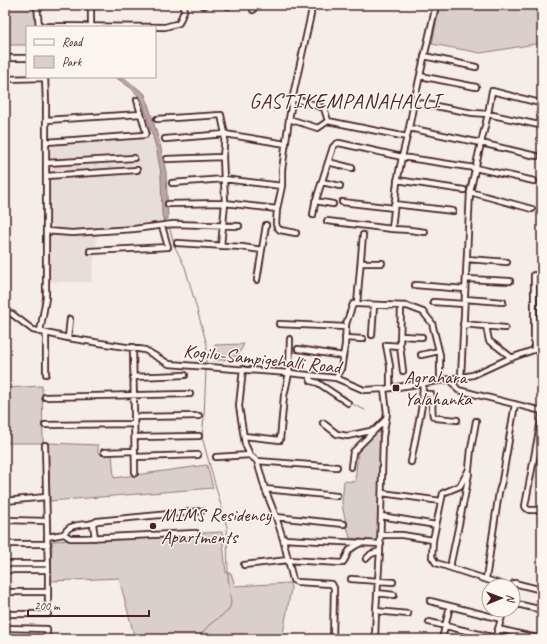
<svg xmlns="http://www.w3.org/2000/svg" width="547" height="644" font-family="Caveat,sans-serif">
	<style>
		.built { fill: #e7dfd6 }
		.green { fill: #dbd0c9; stroke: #92787a }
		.water { fill: #baa7a5; stroke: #8d7174 }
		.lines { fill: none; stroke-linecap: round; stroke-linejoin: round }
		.stream { stroke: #8d7174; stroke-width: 1 }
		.minor-casing { stroke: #4a1f2b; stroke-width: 8 }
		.minor { stroke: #fbf7ec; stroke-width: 4.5 }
		.poi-dot { fill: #4a1f2b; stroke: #fbf7ec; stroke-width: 1.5 }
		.labels { text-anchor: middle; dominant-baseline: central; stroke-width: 3; stroke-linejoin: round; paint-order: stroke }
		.street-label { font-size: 19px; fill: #4a1f2b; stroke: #fbf7ec }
		.poi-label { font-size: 19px; fill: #4a1f2b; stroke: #fbf7ec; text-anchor: start }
		.quarter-label { font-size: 21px; letter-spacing: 1px; fill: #4a1f2b; stroke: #fbf7ec }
	</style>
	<rect width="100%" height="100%" fill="#f4eee4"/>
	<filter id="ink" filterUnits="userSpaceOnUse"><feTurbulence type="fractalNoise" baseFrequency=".025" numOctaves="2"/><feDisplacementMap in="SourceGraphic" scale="8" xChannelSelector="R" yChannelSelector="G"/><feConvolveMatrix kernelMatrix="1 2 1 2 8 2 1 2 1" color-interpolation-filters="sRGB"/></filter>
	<g filter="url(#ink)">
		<path class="built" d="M153,136l3,11 5,29 1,40 3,8 -67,4 -7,54h-41v-138z"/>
		<path class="green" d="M5,5h29l3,22h-10v18h-22z
			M440,5h102v43l-1,-5 -60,10 -49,-9z
			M244,344l-6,11 -14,5h-10l1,-15z
			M42,386l1,57h-38v-55z
			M383,426l-4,115 -29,-3 -7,-28 -1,-8 2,-21 11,1 3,-30z
			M48,443l50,2v8h14l2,25 93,-13 6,23 -163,13z
			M222,532l4,41h5l4,13 55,-3 1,6 -9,50h-147l-16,-61 -68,3 1,-40z"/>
		<path class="water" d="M115,77h8l22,17 15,50 6,28 2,47h-3l2,4 -2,1 -3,-8 -1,-40 -1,-8 -4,-21 -14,-47 -11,-12z"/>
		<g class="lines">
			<path class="stream" d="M169,226l6,21 10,20 22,78 -1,20
				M217,370l24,2
				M245,372l42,4
				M290,376l17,2
				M312,378l7,1 4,5
				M335,392l10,4 9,9 11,5
				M197,639l12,-14 19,-14 3,-7 -3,-27 -1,-50 -25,-90 2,-20 2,-49"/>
			<defs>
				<path id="minor" d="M37,5l2,22
					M204,5v1
					M228,5v1
					M252,5l1,5
					M436,5l-22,97 -5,26 -7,29 73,11 59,13
					M39,26l126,1 14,-4 5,-12v-6
					M91,27v-22
					M424,56l52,11
					M5,58h22
					M420,76l56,11
					M5,79l40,-1
					M293,98l31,10 4,13
					M414,102l59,11 15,1 51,11
					M157,119l64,-4 4,19 -2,23 2,46 -4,43
					M289,119l5,-28 17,-77v-9
					M46,120l95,-6
					M409,128l72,15 55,13
					M165,139l60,-5 61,10
					M46,142l99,-7 1,-3 -9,-32
					M167,159l56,-2
					M328,162l24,6
					M46,163l88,-5
					M46,176l91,-6
					M397,180l67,10
					M322,182l18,4
					M172,183l52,-4 58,7
					M470,192l62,17
					M315,201l18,3
					M342,202l52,6
					M168,204l57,-1 52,6
					M394,204l59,7
					M313,215l2,-12 18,-56 3,-3 3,-1 63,14 -5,25 -5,47
					M327,221l65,8 18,1 15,2
					M46,231l26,2 62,-4 39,-5 66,2
					M296,233l-16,-3 -3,-3 -1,-3 1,-15 5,-23v-16l7,-51 29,9 10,-7 79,16
					M177,243l65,4 20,3
					M90,251l78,-4 -6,-21
					M467,259l40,3
					M361,263h21
					M466,279l44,2
					M257,280l9,-55
					M415,285l50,4
					M465,299l38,3
					M433,302l31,2
					M357,304l6,-69
					M5,312l7,2 21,16 35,8 77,12 24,14 120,9 47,5 28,12 20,-1 61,-9 28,-5 35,-16 34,-12
					M279,324l67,3
					M463,324l42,4
					M486,326l3,15 9,6 14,11
					M40,332l6,-34v-195l-1,-26
					M46,333v41
					M372,335l2,-30
					M400,336l22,1
					M68,338l2,-19
					M345,338l18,1
					M400,346l3,25
					M133,347l2,126
					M298,349l45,7
					M534,350v-75
					M421,355l18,-4
					M243,369l-4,37 6,38 5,11 7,6 8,28 11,28 7,22 10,41 4,2 35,2 2,4 -1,51
					M309,376l2,5 7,2 30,20
					M133,377l52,-2
					M461,377l9,-185 11,-49 7,-29 4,-23 44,11
					M336,378l5,-9 4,-24 1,-21 7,-20h4l50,2 16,6 9,11 8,32v26
					M450,379l8,11 84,21
					M390,388v-22l-4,-21 14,1 1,-40
					M422,394h9c3,7 0,15 2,22l3,2 21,2
					M45,397l145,-3
					M542,415l-17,91 1,2 3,2h13
					M134,417l65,-1
					M476,421l-5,28 -2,20 -9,17 -17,7 -10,47 -1,17 4,6 70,23
					M323,423l14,11 10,2 28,-6
					M45,425l89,-1
					M244,436l36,4 4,-44 5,-23 1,-34
					M135,437l64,-1
					M104,452l31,-1
					M135,457l63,-2
					M216,457l34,-2
					M257,461l80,6
					M411,462l11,-57 1,-22
					M351,467l2,-15 33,-33
					M265,489l72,7
					M382,493l59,8
					M5,501l41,-4
					M381,516l55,9
					M276,517l68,7
					M5,520l42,1
					M93,524l2,14
					M64,534c1,-2 2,-4 4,-5 8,-7 21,-2 29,-8l105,-10
					M381,535h21l31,5
					M47,537l17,-3 6,4h15l111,-5
					M283,539l98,5
					M5,544h43
					M366,559l5,-5 9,-3
					M5,564h43
					M244,565l44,-5 54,3c4,-3 4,-8 7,-12 3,-4 8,-6 12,-8
					M450,567l15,-72 4,-22
					M5,570h43
					M351,579l42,3
					M486,579l13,-87 3,-11 13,-77
					M512,586l2,-3 28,7
					M5,592h43
					M377,593l17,2
					M430,601l71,18
					M513,603l29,7
					M376,611l32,3
					M5,614h43v-44l-3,-125
					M429,622l67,16
					M5,628l42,1v10
					M498,629l43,10
					M375,639l1,-28 4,-60 3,-114 4,-24 -3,-24
					M442,639l8,-33
					M495,639l9,-29"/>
			</defs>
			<use href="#minor" class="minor-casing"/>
			<use href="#minor" class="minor"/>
		</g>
	</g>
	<g class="poi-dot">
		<rect x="392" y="384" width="8" height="8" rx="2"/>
		<circle cx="153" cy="526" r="4"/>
	</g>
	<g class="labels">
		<g class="street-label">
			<text transform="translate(262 359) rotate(6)">Kogilu-Sampigehalli Road</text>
		</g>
		<g class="poi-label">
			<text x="404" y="377">Agrahara<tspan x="404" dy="22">Yalahanka</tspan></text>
			<text x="161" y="515">MIMS Residency<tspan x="161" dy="22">Apartments</tspan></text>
		</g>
		<g class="quarter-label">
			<text x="345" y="101">GASTIKEMPANAHALLI</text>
		</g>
	</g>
	<rect width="547" height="644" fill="none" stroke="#fbf7ec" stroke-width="20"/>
	<rect x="10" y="10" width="527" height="624" fill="none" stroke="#4a1f2b" stroke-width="1.5" filter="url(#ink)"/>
	<rect x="26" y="26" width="130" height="52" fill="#fbf7ec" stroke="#b4a19f"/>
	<rect x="34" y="39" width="20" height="6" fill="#fbf7ec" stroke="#b4a19f"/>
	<text x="62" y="46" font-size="12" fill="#4a1f2b">Road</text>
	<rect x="34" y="56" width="20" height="12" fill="#dbd0c9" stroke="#b4a19f"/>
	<text x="62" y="66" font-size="12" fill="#4a1f2b">Park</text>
	<g transform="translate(501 598) rotate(89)"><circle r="19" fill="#fbf7ec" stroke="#b4a19f"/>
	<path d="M0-3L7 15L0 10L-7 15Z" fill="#4a1f2b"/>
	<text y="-6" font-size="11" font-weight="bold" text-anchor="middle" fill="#4a1f2b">N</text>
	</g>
	<path d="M28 610v6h121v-6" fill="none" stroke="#4a1f2b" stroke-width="2"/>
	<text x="34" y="610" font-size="12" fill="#4a1f2b" stroke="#fbf7ec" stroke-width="3" paint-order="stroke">200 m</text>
</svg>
